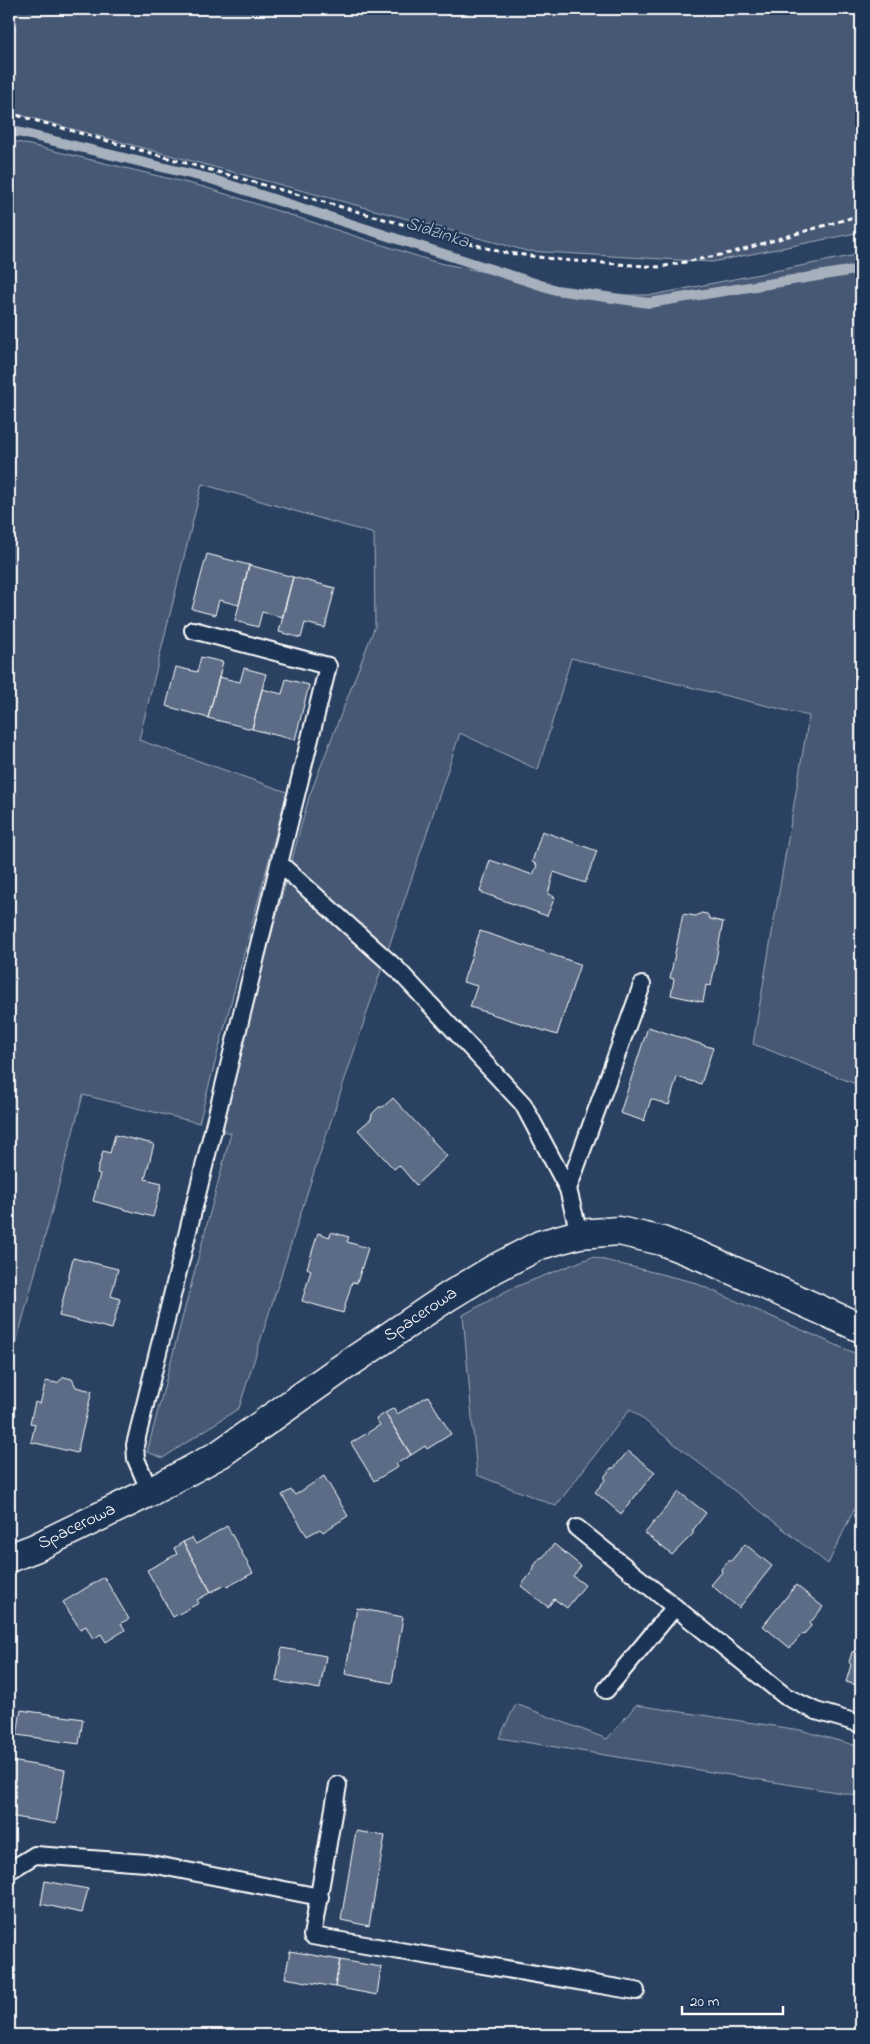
<svg xmlns="http://www.w3.org/2000/svg" width="870" height="2044" font-family="'Indie Flower',sans-serif">
	<style>
		.green { fill: #465975; stroke: #a2acba }
		.lines { fill: none; stroke-linecap: round; stroke-linejoin: round }
		.stream { stroke: #a7b1be; stroke-width: 10 }
		.building { fill: #5b6c86; stroke: #fff }
		.service-casing { stroke: #fff; stroke-width: 20 }
		.minor-casing { stroke: #fff; stroke-width: 31 }
		.path { stroke: #fff; stroke-width: 3; stroke-dasharray: 5 4; stroke-linecap: butt }
		.service { stroke: #1d3557; stroke-width: 16 }
		.minor { stroke: #1d3557; stroke-width: 28 }
		.labels { text-anchor: middle; dominant-baseline: central; stroke-width: 4; stroke-linejoin: round; paint-order: stroke }
		.street-label { font-size: 18px; fill: #fff; stroke: #1d3557 }
		.water-label { font-size: 19px; font-style: italic; fill: #b6bec8; stroke: #1d3557 }
	</style>
	<rect width="100%" height="100%" fill="#2a4161"/>
	<filter id="ink" filterUnits="userSpaceOnUse"><feTurbulence type="fractalNoise" baseFrequency=".02" numOctaves="2"/><feDisplacementMap in="SourceGraphic" scale="10" xChannelSelector="R" yChannelSelector="G"/><feConvolveMatrix kernelMatrix="1 2 1 2 8 2 1 2 1" color-interpolation-filters="sRGB"/></filter>
	<g filter="url(#ink)">
		<path class="green" d="M9,9h852v223l-149,30 -185,-11 -518,-139z
			M9,140l195,47 231,75 164,33h54l208,-41v832l-108,-42 56,-328 -238,-58 -33,112 -78,-37 -149,448 -72,227 -76,50 -16,-6 84,-319 -13,-3 91,-333 66,-171 -1,-92 -172,-50 -63,256 148,52 -88,331 -116,-28 -70,260 -4,-2z
			M592,1257l101,25 168,74v139l-33,69 -198,-155 -74,97 -79,-31 -14,-160 47,-26z
			M516,1704l91,35 29,-34 164,25 61,17v49l-362,-58z"/>
		<g class="lines">
			<path class="stream" d="M9,130l202,49 345,111 93,13 212,-34"/>
		</g>
		<path class="building" d="M207,554l42,11 -10,40 -20,-5 -4,15 -23,-6z
			M249,565l44,12 -11,40 -20,-5 -4,15 -23,-6z
			M293,577l42,11 -10,40 -20,-5 -4,15 -22,-6z
			M201,657l22,5 -15,56 -42,-12 10,-39 21,5z
			M244,668l22,6 -14,55 -44,-11 11,-41 21,5z
			M286,679l23,6 -14,55 -43,-11 10,-40 20,5z
			M542,831l55,20 -12,32 -31,-11 -6,22 7,3 -8,19 -67,-24 10,-32 43,15 4,-10 -5,-3z
			M701,913l6,1 3,5 13,3 -12,64 -5,-1 -3,17 -32,-7 3,-16 -4,-1 13,-64 13,2z
			M480,931l100,33 -23,71 -87,-28 7,-21 -14,-4z
			M648,1027l65,21 -12,36 -24,-7 -8,28 -18,-6 -7,22 -24,-8z
			M393,1098l54,58 -31,29 -17,-20 -5,4 -36,-39 13,-11 1,-5 7,-7h4z
			M115,1135l39,9 -9,35 17,4 -9,34 -60,-16 7,-27 -3,-1 6,-22 7,2z
			M331,1232l18,5 -2,5 21,6 -11,35 -5,-1 -9,31 -41,-12 9,-31 -4,-2 11,-35 12,4z
			M73,1258l45,11 -7,27 9,3 -8,30 -53,-13z
			M64,1377l8,2 4,8 16,4 -15,62 -46,-11 4,-18 -5,-1 5,-21 5,2 6,-23 11,2z
			M428,1396l23,38 -24,15 -2,-3 -14,9 -26,-42 9,-5 3,6z
			M385,1413l26,42 -15,9 2,3 -24,14 -23,-38 29,-18 -4,-6z
			M628,1451l27,21 -34,42 -26,-22 10,-12v-4l6,-8h3z
			M324,1476l24,40 -25,16 -3,-3 -13,7 -25,-41 9,-5 4,5z
			M679,1492l27,21 -13,17v4l-21,21 -27,-22z
			M227,1526l26,47 -26,14 -2,-2 -14,7 -28,-50 9,-4 4,6z
			M183,1542l28,50 -14,8 2,3 -26,14 -26,-47 30,-16 -3,-6z
			M554,1544l27,22 -8,10 12,9 -18,23 -13,-9 -6,8 -27,-21 13,-17v-3l6,-8 3,-1z
			M745,1544l27,22 -33,42 -28,-23 11,-13 -1,-3 7,-8h3z
			M104,1577l25,42 -8,4 4,7 -19,12 -5,-8 -8,5 -7,-13 -6,3 -17,-27z
			M796,1585l27,22 -13,16 1,3 -7,8 -3,1 -11,13 -27,-22z
			M357,1608l46,9 -11,66 -47,-9z
			M861,1630v56l-15,-4 5,-17 -2,-3 3,-10 3,-1z
			M282,1648l44,8 -6,33 -44,-8z
			M21,1710l62,9 -4,25 -62,-9z
			M11,1761l54,9 -9,54 -47,-8v-38z
			M356,1831l29,5 -16,90 -28,-6z
			M45,1881l43,8 -6,24 -41,-9z
			M290,1951l50,9 -5,27 -50,-9z
			M340,1960l41,7 -4,28 -42,-8z"/>
		<g class="lines">
			<defs>
				<path id="service" d="M279,863l118,106 126,135 45,85
					M579,1234l-11,-45 74,-204
					M150,1492l-14,-33 -1,-14 193,-779 -135,-36
					M577,1528l208,168 31,15 45,13
					M606,1690l69,-83
					M338,1785l-26,151 324,55
					M9,1871l26,-16 111,8 174,34"/>
				<path id="minor" d="M9,1558l26,-10 115,-56 70,-38 119,-84 110,-74 45,-27 46,-24 39,-11 40,-3 43,10 41,16 158,71"/>
			</defs>
			<use href="#service" class="service-casing"/>
			<use href="#minor" class="minor-casing"/>
			<path class="path" d="M9,113l492,139 60,8 99,7 70,-14 131,-38"/>
			<use href="#service" class="service"/>
			<use href="#minor" class="minor"/>
		</g>
	</g>
	<g class="labels">
		<g class="street-label">
			<text transform="translate(421 1315) rotate(-34)">Spacerowa</text>
			<text transform="translate(77 1527) rotate(-26)">Spacerowa</text>
		</g>
		<g class="water-label">
			<text transform="translate(437 233) rotate(18)">Sidzinka</text>
		</g>
	</g>
	<rect width="870" height="2044" fill="none" stroke="#1d3557" stroke-width="30"/>
	<rect x="15" y="15" width="840" height="2014" fill="none" stroke="#fff" stroke-width="2" filter="url(#ink)"/>
	<path d="M682 2006v8h101v-8" fill="none" stroke="#ffffff" stroke-width="2.5"/>
	<text x="690" y="2006" font-size="15" fill="#ffffff" stroke="#1d3557" stroke-width="4" paint-order="stroke">20 m</text>
</svg>
